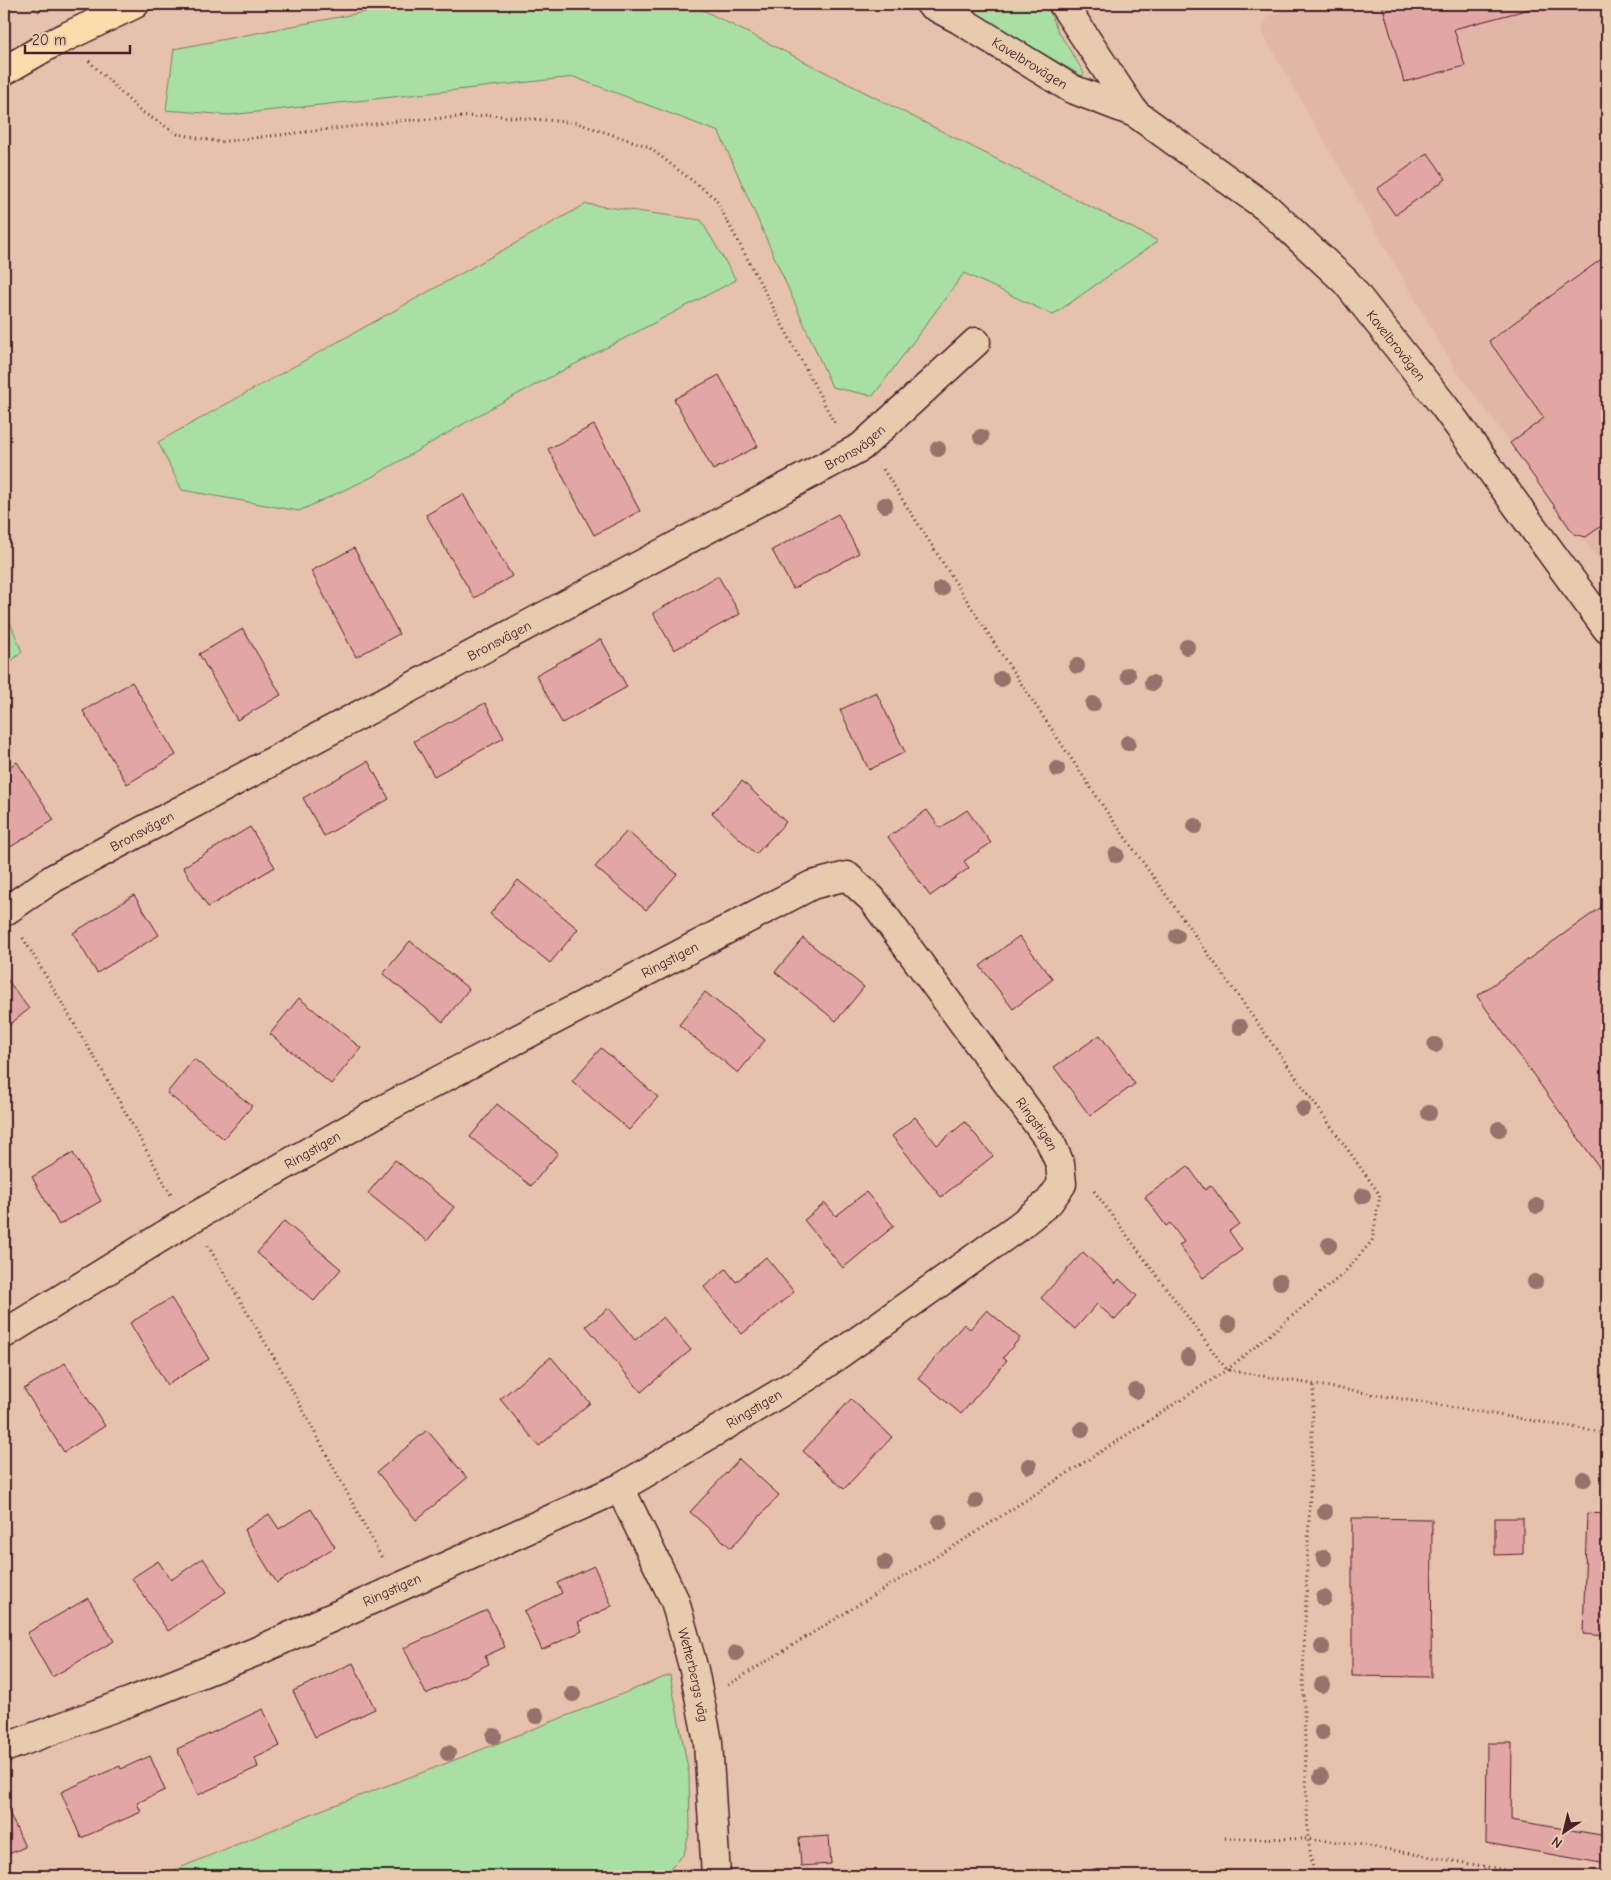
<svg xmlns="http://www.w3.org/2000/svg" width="1611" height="1880" font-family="'Comic Neue',sans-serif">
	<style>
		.built { fill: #e2b6a6 }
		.green { fill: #a8dfa3; stroke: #797f67 }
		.building { fill: #e2a7a4; stroke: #4a1f2b }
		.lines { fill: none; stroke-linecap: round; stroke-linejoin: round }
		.street-casing { stroke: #4a1f2b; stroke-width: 31 }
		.secondary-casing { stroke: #4a1f2b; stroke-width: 31 }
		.highway-casing { stroke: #4a1f2b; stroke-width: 31 }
		.path { stroke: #4a1f2b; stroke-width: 3; stroke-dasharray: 1 4; stroke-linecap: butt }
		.street { stroke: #e6cbad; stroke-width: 28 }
		.secondary { stroke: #e6cbad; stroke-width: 28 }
		.highway { stroke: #fbddab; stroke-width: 28 }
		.tree { fill: #95726b }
		.labels { text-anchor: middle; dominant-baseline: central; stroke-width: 4.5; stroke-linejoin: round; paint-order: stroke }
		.street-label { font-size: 14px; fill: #4a1f2b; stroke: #e6cbad }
	</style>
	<rect width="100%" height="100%" fill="#e6c1ab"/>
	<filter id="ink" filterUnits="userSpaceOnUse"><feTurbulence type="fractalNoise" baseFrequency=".02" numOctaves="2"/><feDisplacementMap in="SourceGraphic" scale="10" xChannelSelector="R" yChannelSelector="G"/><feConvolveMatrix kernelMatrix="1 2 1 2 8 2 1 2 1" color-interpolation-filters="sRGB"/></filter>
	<g filter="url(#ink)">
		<path class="built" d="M1311,4h296v566l-152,-201 -193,-337 5,-16z"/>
		<path class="green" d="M406,4h285l467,237 -105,74 -89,-42 -91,123 -41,-9 -113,-255 -145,-55 -345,38 -63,-5 8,-61z
			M958,4h88l12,27 26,42 -2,3z
			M586,204l115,16 35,60 -245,128 -121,70 -71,33 -117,-21 -24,-48z
			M4,600l7,25 11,27 -18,15z
			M670,1675l19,99 1,56 -6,24 -22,22h-502l156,-64 121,-45z"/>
		<path class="building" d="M1382,4h167l-95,25 11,37 -61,16z
			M1428,153l18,26 -51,36 -18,-26z
			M1607,255v267l-21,15 -12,-3 -64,-91 34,-25 -55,-77z
			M719,375l39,71 -45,24 -39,-71z
			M594,425l46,86 -46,24 -46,-86z
			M463,494l49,82 -38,22 -48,-83z
			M838,514l21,39 -66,36 -21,-39z
			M354,548l45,86 -43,23 -45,-86z
			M718,576l22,38 -66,36 -21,-37z
			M243,629l38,66 -44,25 -38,-66z
			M601,639l26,48 -65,36 -26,-48z
			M132,682l44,73 -49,29 -44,-73z
			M876,692l29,60 -36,18 -29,-60z
			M485,703l19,35 -70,38 -20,-35z
			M368,761l21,38 -65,37 -21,-38z
			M17,762l37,58 -50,31v-81z
			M742,781l44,41 -30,32 -44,-41z
			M927,810l13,18 27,-18 24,33 -27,18 5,7 -39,28 -42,-59z
			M250,827l25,40 -67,40 -25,-40z
			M627,831l50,43 -31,36 -51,-43z
			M518,880l60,49 -28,34 -60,-49z
			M134,895l25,40 -62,38 -24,-40z
			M1607,903v275l-130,-182z
			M1019,936l34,43 -40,30 -33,-43z
			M803,938l61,49 -28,34 -61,-49z
			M410,941l59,48 -26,33 -60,-48z
			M4,975l25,34 -25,20z
			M705,992l60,48 -27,33 -59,-48z
			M299,998l62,50 -30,36 -61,-50z
			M1100,1035l35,49 -45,32 -36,-49z
			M601,1048l57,49 -29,33 -57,-49z
			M194,1059l58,47 -28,33 -57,-46z
			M497,1104l61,49 -27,33 -61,-49z
			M915,1117l22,28 28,-23 28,34 -52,41 -49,-61z
			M73,1153l28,48 -42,24 -27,-48z
			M395,1160l59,47 -27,34 -59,-48z
			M1188,1166l17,24 6,-5 28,39 -10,7 13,19 -39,28 -24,-33 5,-3 -14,-19 -4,3 -21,-29z
			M866,1192l28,34 -51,42 -39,-48 21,-17 11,13z
			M284,1221l57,48 -27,32 -57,-48z
			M1083,1252l33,31 3,-4 18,17 -22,24 -18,-16 -22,25 -34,-31z
			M766,1257l28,35 -52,42 -38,-47 22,-18 10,13z
			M171,1298l38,61 -42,26 -37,-62z
			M609,1308l26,32 28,-23 28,33 -50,42 -55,-66z
			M987,1310l33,28 -17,20 4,2 -46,54 -43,-36 46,-54 6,5z
			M551,1357l39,46 -51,43 -39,-47z
			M65,1363l40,63 -41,26 -40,-63z
			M851,1399l41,38 -48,52 -41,-38z
			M427,1430l40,48 -51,42 -39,-48z
			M739,1459l40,36 -48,53 -41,-36z
			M311,1509l24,38 -58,36 -33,-53 25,-16 10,15z
			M1587,1513l20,1v122l-24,-2z
			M1352,1518l80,1 -1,158 -79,-1z
			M1495,1518h28v36l-28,1z
			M203,1558l23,34 -58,39 -36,-53 26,-17 13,19z
			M594,1566l18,40 -34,16 4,9 -40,19 -18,-39 38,-18 -5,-10z
			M88,1598l26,43 -62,36 -25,-44z
			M487,1610l18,37 -20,9 4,8 -63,30 -22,-46z
			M353,1663l22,46 -60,28 -22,-46z
			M263,1709l17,37 -25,12 3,9 -60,28 -21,-46z
			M1487,1743h25l-1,77 96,16v28l-121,-21z
			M150,1756l15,34 -28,13 4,9 -60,26 -20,-46 59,-26 1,3z
			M7,1808l18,39 -21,9v-47z
			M829,1836l2,28 -30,2 -2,-28z"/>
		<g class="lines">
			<defs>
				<g id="street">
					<path id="s1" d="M4,912l50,-34 807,-431 115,-105"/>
					<path id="s2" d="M4,1334l185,-114 195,-111 428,-224 35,-9 25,23 178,242 10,23 2,20 -13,18 -31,25 -211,150 -187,111 -365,164 -126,50 -125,46"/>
					<path id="s3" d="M620,1488l55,113 19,69 14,72 8,134"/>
				</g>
				<g id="secondary">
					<path id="s4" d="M930,4l30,16 112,69 63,24 132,95 79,74 98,124 163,223"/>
					<path d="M1063,4l72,109"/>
				</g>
				<path id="highway" d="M4,71l45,-26 86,-41"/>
			</defs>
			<use href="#street" class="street-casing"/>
			<use href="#secondary" class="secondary-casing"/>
			<use href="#highway" class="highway-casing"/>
			<path class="path" d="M31,4l10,9
				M89,61l50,49 39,24 41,8 180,-21 91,-6 87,8 70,23 68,52 120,226
				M23,938l79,132 69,125
				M1094,1191l133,179 380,63
				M208,1246l74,125 101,189
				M728,1685l247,-152 252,-163 116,-96 29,-33 8,-46 -273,-383 -109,-163 -115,-180
				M1225,1838l83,1 49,5 182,32
				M671,1873v3
				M1314,1876l-6,-37 -5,-162 11,-293"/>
			<use href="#street" class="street"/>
			<use href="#secondary" class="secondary"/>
			<use href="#highway" class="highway"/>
		</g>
		<g class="tree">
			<circle cx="981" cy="437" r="8"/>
			<circle cx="938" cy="449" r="8"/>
			<circle cx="885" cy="505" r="8"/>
			<circle cx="941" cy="589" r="8"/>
			<circle cx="1187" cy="647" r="8"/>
			<circle cx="1077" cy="666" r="8"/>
			<circle cx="1128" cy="675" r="8"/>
			<circle cx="1001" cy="679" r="8"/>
			<circle cx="1152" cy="683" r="8"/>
			<circle cx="1093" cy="704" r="8"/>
			<circle cx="1128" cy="743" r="8"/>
			<circle cx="1057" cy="769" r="8"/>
			<circle cx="1195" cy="826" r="8"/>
			<circle cx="1116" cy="855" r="8"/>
			<circle cx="1177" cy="936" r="8"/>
			<circle cx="1240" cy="1027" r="8"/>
			<circle cx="1435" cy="1045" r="8"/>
			<circle cx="1303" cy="1109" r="8"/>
			<circle cx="1429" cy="1113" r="8"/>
			<circle cx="1499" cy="1129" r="8"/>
			<circle cx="1363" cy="1196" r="8"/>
			<circle cx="1537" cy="1206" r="8"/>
			<circle cx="1329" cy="1245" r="8"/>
			<circle cx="1280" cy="1282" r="8"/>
			<circle cx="1535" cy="1282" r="8"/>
			<circle cx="1229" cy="1324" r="8"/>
			<circle cx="1188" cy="1357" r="8"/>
			<circle cx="1136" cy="1391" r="8"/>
			<circle cx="1082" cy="1429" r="8"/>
			<circle cx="1029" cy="1466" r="8"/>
			<circle cx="1584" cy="1479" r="8"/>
			<circle cx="976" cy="1501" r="8"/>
			<circle cx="1325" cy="1512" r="8"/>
			<circle cx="940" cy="1522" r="8"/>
			<circle cx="1324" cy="1558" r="8"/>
			<circle cx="885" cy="1563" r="8"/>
			<circle cx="1324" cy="1598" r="8"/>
			<circle cx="1322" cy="1647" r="8"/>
			<circle cx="736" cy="1653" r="8"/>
			<circle cx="1322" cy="1685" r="8"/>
			<circle cx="573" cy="1694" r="8"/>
			<circle cx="536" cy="1716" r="8"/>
			<circle cx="1322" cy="1732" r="8"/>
			<circle cx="494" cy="1736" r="8"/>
			<circle cx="448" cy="1753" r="8"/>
			<circle cx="1321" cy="1777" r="8"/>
		</g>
	</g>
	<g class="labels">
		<g class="street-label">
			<text stroke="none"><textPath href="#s4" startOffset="116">Kavelbrovägen</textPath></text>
			<text stroke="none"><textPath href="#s4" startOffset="585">Kavelbrovägen</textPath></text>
			<text stroke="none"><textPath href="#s1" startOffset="970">Bronsvägen</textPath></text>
			<text stroke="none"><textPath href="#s1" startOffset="565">Bronsvägen</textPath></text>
			<text stroke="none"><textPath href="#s1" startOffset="160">Bronsvägen</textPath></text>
			<text stroke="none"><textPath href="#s2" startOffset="764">Ringstigen</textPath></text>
			<text stroke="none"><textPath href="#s2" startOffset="1274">Ringstigen</textPath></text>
			<text stroke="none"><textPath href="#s2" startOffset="359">Ringstigen</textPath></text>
			<text transform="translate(754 1409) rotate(-31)">Ringstigen</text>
			<text transform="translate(392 1590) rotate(-24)">Ringstigen</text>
			<text stroke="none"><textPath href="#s3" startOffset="202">Wetterbergs väg</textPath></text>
		</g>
	</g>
	<rect width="1611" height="1880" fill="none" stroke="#e6cbad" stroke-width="20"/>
	<rect x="10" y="10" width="1591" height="1860" fill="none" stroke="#4a1f2b" stroke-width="2" filter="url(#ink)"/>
	<g transform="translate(1564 1832) rotate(215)" stroke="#e6cbad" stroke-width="4" paint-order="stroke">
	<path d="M0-4L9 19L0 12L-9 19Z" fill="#4a1f2b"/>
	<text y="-8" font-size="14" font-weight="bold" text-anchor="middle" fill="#4a1f2b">N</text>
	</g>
	<path d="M25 45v8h105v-8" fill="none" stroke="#4a1f2b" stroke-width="2.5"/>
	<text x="32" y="45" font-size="15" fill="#4a1f2b" stroke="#e6cbad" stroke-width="4" paint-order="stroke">20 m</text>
</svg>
